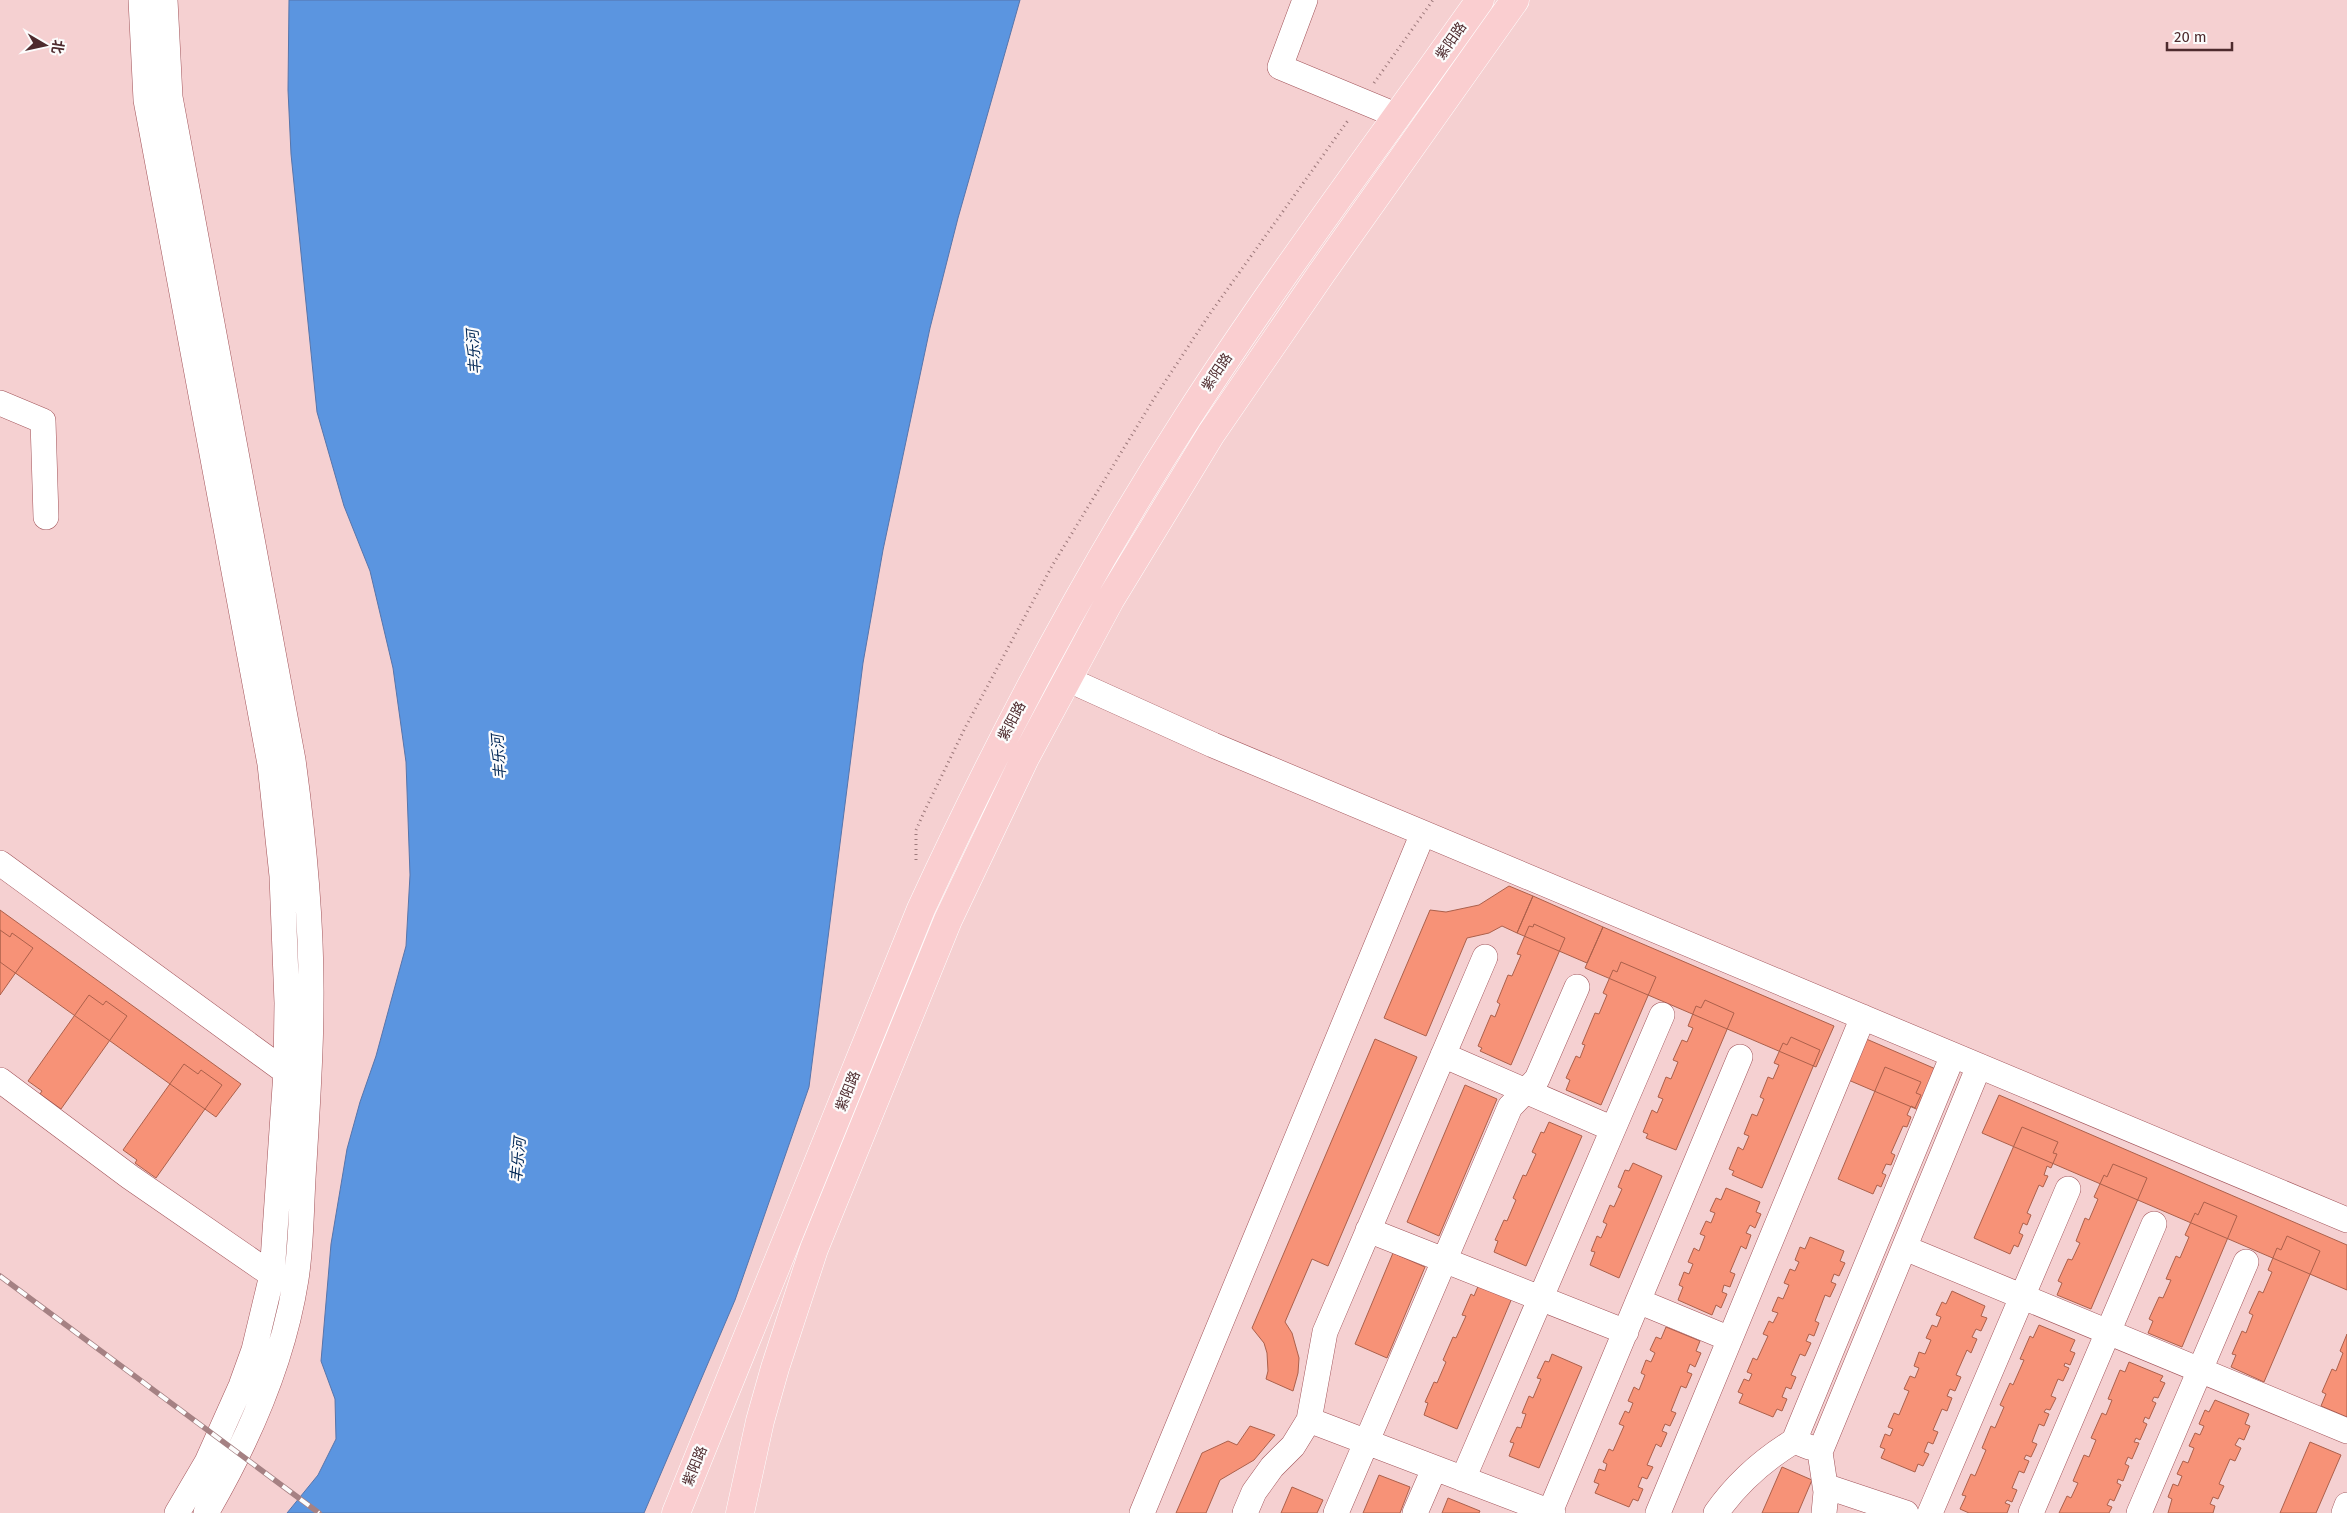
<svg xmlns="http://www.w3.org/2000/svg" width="2347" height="1513" font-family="'Fira Sans','Noto Sans SC',sans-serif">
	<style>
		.water { fill: #5b95e0; stroke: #5775ab }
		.building { fill: #f79277; stroke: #ac604b }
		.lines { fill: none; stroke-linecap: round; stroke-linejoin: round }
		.minor-casing { stroke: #a2545a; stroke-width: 26 }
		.major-casing { stroke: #fff; stroke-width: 29 }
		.path { stroke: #9d797b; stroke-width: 3; stroke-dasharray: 1 4; stroke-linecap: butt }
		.minor { stroke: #fff; stroke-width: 25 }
		.major { stroke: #faced0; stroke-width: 28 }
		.rail-casing { stroke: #a58183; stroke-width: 5.5 }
		.rail { stroke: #fcfcfc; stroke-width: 4; stroke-dasharray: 11; stroke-linecap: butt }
		.labels { text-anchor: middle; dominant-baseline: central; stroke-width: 4.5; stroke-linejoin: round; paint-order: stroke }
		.street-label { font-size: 14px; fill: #4e2b2e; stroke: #fcfcfc }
		.water-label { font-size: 15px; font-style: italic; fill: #002756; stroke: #fcfcfc }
	</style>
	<rect width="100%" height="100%" fill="#f5d0d1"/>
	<path class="water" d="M289,0h731l-62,218 -28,110 -47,222 -20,113 -54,424 -74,213 -91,213h-357l31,-38 18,-36 -1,-40 -14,-38 10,-117 16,-95 13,-47 16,-46 30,-110 4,-71 -4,-113 -13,-94 -23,-97 -26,-65 -27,-94 -26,-258 -3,-64z"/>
	<path class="building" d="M1509,886l24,10 -16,37 -15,-7 -13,7 -22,5 -41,98 -42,-18 46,-108 16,2 33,-7z
		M1533,896l70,31 -16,36 -70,-30z
		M0,910l241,174 -25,33 -216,-155z
		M1534,924l31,14 -54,127 -31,-14 2,-3 -4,-2 13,-31 4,2 5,-13 -3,-2 11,-27 4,1 9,-21 -4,-1 12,-28 4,1z
		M1603,927l231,99 -18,41 -231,-99z
		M0,930l10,7 2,-4 21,15 -33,47z
		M1621,962l35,15 -55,128 -35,-15 4,-10 -4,-2 10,-22 4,2 5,-13 -3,-1 13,-31 4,1 8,-19 -4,-2 10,-23 4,2z
		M89,995l14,10 3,-4 21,15 -66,93 -21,-15 2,-3 -14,-10z
		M1705,1000l29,13 -58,137 -30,-12 2,-4 -5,-2 9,-22 5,3 6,-14 -5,-2 8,-20 5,2 7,-17 -5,-2 9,-20 5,2 6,-14 -5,-2 8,-20 5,2z
		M1791,1037l29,13 -58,138 -30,-13 2,-4 -5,-2 9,-22 5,3 6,-14 -5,-2 8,-20 5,2 7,-17 -4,-2 8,-20 5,2 6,-14 -5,-2 9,-20 4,2z
		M1864,1038l74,32 -17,41 -75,-32z
		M1375,1039l42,18 -89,209 -16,-7 -27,63 7,11 7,25 -1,15 -5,18 -27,-12 2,-8 -1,-18 -3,-10 -12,-15z
		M184,1064l14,10 3,-4 21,15 -66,93 -21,-15 2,-3 -14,-10z
		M1885,1067l36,15 -5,11 5,2 -6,13 -4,-2 -4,9 4,2 -4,10 -4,-1 -12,27 4,2 -4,10 -5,-1 -4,9 4,2 -5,12 -4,-2 -4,9 -35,-15z
		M1465,1085l32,14 -58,137 -32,-14z
		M1999,1095l348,150v45l-365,-157z
		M1549,1122l33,14 -56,130 -32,-14 4,-11 -3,-1 9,-20 3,1 9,-21 -3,-2 10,-23 3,1 10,-22 -4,-2 9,-20 3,1z
		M2022,1127l36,15 -5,11 4,1 -6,14 -4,-2 -3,9 4,1 -5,11 -4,-2 -12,28 4,2 -4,10 -4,-2 -4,10 4,2 -5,12 -4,-2 -4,9 -36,-16z
		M1633,1163l29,13 -43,102 -29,-13 5,-13 -4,-1 6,-15 4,2 6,-14 -4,-2 7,-17 4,2 8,-18 -4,-2 7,-17 4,1z
		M2113,1164l34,14 -56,131 -34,-14 5,-12 -4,-2 10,-22 4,1 8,-17 -4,-2 9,-23 4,2 9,-21 -4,-2 10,-22 3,2z
		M1726,1188l34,14 -4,10 5,2 -6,14 -5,-3 -4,8 5,2 -5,14 -5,-3 -11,26 5,2 -5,13 -6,-2 -2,7 5,2 -6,14 -5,-3 -4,10 -34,-15 5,-13 -4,-2 5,-13 5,2 4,-10 -5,-2 6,-14 5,3 6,-15 -5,-2 6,-13 5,2 4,-10 -5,-2 6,-13 5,2z
		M2204,1202l33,14 -55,131 -34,-14 5,-12 -4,-2 10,-22 4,1 8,-18 -5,-1 10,-23 4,2 9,-21 -4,-2 10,-22 3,2z
		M2287,1236l33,15 -56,131 -33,-15 5,-12 -4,-1 10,-23 4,2 7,-18 -4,-2 10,-22 4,2 9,-21 -4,-2 9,-22 4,2z
		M1810,1237l34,14 -4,10 5,2 -6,13 -5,-2 -3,8 5,2 -6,13 -5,-2 -10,26 4,2 -5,13 -5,-2 -3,7 5,2 -6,13 -5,-2 -9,21 5,2 -5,12 -5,-2 -4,10 5,2 -5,12 -5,-2 -4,8 -34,-14 4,-9 -5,-2 6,-13 5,2 3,-7 -5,-2 6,-14 4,2 11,-24 -5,-2 6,-13 4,2 5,-10 -6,-2 6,-14 5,2 6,-14 -5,-2 6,-14 5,2 4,-9 -4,-2 5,-13 5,2z
		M1393,1253l32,14 -38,91 -32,-14z
		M1479,1284l33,14 -55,131 -33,-14 4,-12 -3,-1 9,-20 3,1 9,-21 -3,-2 10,-23 3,1 10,-22 -4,-1 9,-21 3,2z
		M1952,1291l33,15 -4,10 6,2 -6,13 -5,-2 -4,8 5,2 -6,14 -4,-3 -11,25 5,2 -6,14 -5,-2 -3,7 5,2 -5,13 -5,-2 -9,21 5,2 -5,12 -5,-2 -4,10 5,2 -6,12 -5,-2 -3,8 -34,-14 4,-9 -5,-2 5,-13 5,2 3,-7 -5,-2 6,-14 5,2 10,-24 -5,-2 6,-13 5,2 4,-10 -5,-2 5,-14 6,2 6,-14 -5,-2 6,-13 5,2 4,-10 -5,-2 6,-13 4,2z
		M2039,1325l36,15 -5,11 5,2 -5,12 -5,-2 -1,3 5,2 -6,13 -5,-2 -7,17 5,2 -6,12 -4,-1 -2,3 5,2 -5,12 -5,-2 -7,18 5,2 -6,13 -5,-2 -2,4 5,2 -5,12 -5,-2 -7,17 5,2 -5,12 -5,-2 -2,3 5,2 -3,8h-38l-9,-4 6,-13 -4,-1 9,-21 4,2 11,-26 -4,-2 9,-22 4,2 9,-21 -4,-2 10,-22 3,2 11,-25 -4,-1 10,-23 3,2z
		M1666,1327l34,14 -4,10 5,2 -6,14 -5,-3 -3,8 5,2 -6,14 -5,-2 -10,25 5,2 -6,13 -5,-2 -3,7 5,2 -6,14 -5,-3 -9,21 6,2 -6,12 -5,-2 -4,10 5,2 -5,12 -5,-2 -4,8 -34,-14 4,-9 -5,-2 5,-13 6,2 2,-7 -4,-2 6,-13 4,2 11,-25 -5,-2 6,-13 4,2 4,-10 -5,-2 6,-14 5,3 6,-15 -4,-2 5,-13 5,2 4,-9 -5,-3 6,-13 5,2z
		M2347,1334v83l-26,-11 5,-12 -4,-2 10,-23 4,2 7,-18 -3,-2z
		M1552,1354l30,13 -43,101 -30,-12 5,-13 -4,-1 7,-15 4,1 5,-14 -4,-1 7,-17 4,2 8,-19 -4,-1 8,-17 4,1z
		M2129,1362l34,14 -3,5 5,2 -7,15 -4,-1 -2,4 4,2 -7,16 -4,-2 -2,5 4,2 -7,16 -4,-2 -2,4 5,1 -7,16 -4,-2 -3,7 4,2 -6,15 -5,-2 -1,4 4,2 -7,16 -4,-2 -3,6 5,2 -3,6h-50l8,-17 4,2 7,-15 -5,-2 11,-26 5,2 7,-17 -5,-2 11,-25 4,2 6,-15 -4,-1 12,-29 5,2z
		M2215,1400l34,14 -4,10 5,2 -6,14 -5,-2 -4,7 6,3 -6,13 -5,-2 -11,25 5,2 -6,13 -5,-2 -3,7 5,2 -2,7h-45l4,-14 -4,-2 5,-13 5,2 4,-10 -5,-2 6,-13 5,2 6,-15 -5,-2 6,-13 5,2 4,-9 -5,-2 6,-14 4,2z
		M1250,1426l25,9 -21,25 -34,20 -14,33h-30l26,-60 26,-12 9,4z
		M2310,1442l31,13 -25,58h-36z
		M1782,1467l30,13 -14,33h-36z
		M1379,1475l31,12 -10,26h-37z
		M1292,1487l31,13 -6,13h-36z
		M1448,1498l32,13 -1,2h-37z"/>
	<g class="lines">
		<defs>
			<path id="minor" d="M141,0l5,100 124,664 12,112 5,127 -1,69 -14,203 -18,75 -13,36 -34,76 -30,51
				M165,0l5,97 123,663c11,81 19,162 18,244 0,53 -4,106 -7,159 -3,38 -2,78 -8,116 -13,83 -48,162 -90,234
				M1305,0l-25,67 118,49
				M0,403l43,18 3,96
				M1067,679l146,66 1134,475
				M0,863l286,209
				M1443,1055l170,74
				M0,1080l130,97 142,98
				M1368,1230l258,102
				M1905,1248l442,183
				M1638,1301l92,38
				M1309,1420l244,93
				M1794,1441l159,-386
				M1463,1479l199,-464
				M1825,1486l81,27
				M1550,1512l190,-455
				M1142,1513l281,-680
				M1245,1513l9,-21 18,-25 21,-21 16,-26 16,-88 160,-375
				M1336,1513l174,-406 27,-28 40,-92
				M1415,1513l19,-44
				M1658,1513l205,-496
				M1716,1513c21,-30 47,-53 78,-72l15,6
				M1824,1513l2,-21 -6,-40 159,-386
				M1930,1513l138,-324
				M2031,1513l123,-289
				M2139,1513l107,-251
				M2344,1513l3,-8"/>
			<path id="major" d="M676,1513l245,-604c78,-169 165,-334 266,-491 92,-143 195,-279 293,-418
				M740,1513l20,-92 15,-53 39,-119 134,-329 77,-162 85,-158 101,-166 110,-160 194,-274"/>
		</defs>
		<use href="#minor" class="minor-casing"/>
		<use href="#major" class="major-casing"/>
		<path class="path" d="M1374,83l59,-83
			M916,860v-30l9,-20 40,-82 87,-162 103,-169 54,-82 140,-196"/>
		<use href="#minor" class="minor"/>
		<use href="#major" class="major"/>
		<defs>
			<path id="rail" d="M0,1276l319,237"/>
		</defs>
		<use href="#rail" class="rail-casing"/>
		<use href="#rail" class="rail"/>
	</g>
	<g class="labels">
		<g class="street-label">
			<text transform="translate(1451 41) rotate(-55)">紫阳路</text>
			<text transform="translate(1217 372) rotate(-56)">紫阳路</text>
			<text transform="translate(1012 721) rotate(-62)">紫阳路</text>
			<text transform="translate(848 1091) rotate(-68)">紫阳路</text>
			<text transform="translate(695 1466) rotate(-68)">紫阳路</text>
		</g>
		<g class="water-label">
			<text transform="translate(474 352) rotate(-94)">丰乐河</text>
			<text transform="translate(499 757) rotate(-94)">丰乐河</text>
			<text transform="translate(518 1160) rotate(-85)">丰乐河</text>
		</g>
	</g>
	<g transform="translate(45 45) rotate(99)" stroke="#fcfcfc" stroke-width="4" paint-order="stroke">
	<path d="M0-4L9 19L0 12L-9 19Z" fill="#4e2b2e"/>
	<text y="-8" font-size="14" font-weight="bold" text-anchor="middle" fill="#4e2b2e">北</text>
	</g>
	<path d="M2167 42v8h65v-8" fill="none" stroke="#4e2b2e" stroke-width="2.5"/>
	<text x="2174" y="42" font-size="15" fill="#4e2b2e" stroke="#fcfcfc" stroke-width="4" paint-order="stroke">20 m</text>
</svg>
